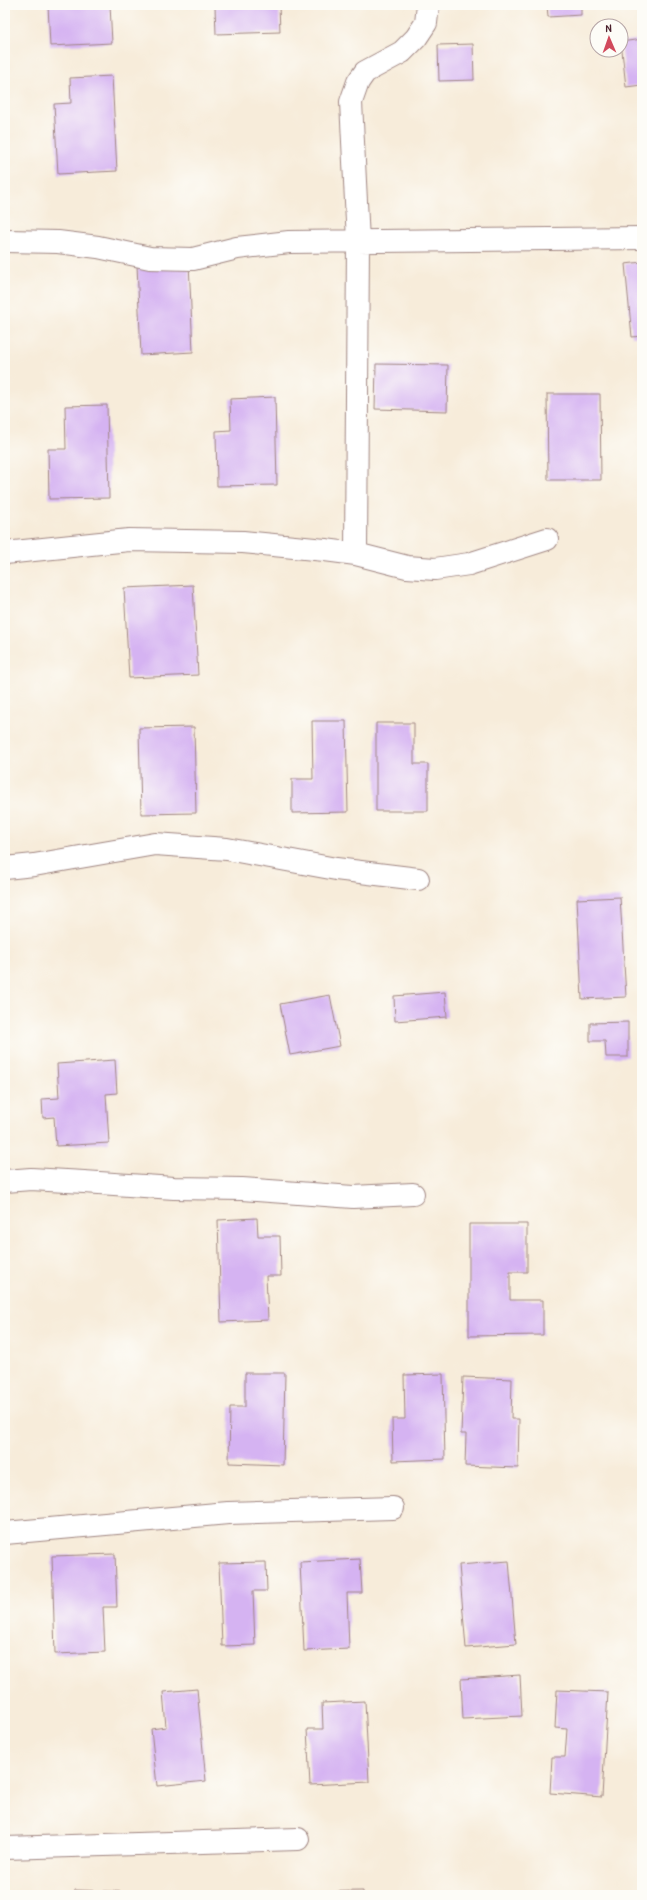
<svg xmlns="http://www.w3.org/2000/svg" width="647" height="1900" font-family="'Patrick Hand',sans-serif">
	<style>
		.building { fill: #d5b3f2 }
		.lines { fill: none; stroke-linecap: round; stroke-linejoin: round }
		.minor-casing { stroke: #a08682; stroke-width: 24 }
		.minor { stroke: #fff; stroke-width: 22 }
	</style>
	<rect width="100%" height="100%" fill="#fdfcf7"/>
	<filter id="ink" filterUnits="userSpaceOnUse"><feTurbulence type="fractalNoise" baseFrequency=".025" numOctaves="2"/><feDisplacementMap in="SourceGraphic" scale="8" xChannelSelector="R" yChannelSelector="G"/><feConvolveMatrix kernelMatrix="1 2 1 2 8 2 1 2 1" color-interpolation-filters="sRGB"/></filter>
	<filter id="wash" filterUnits="userSpaceOnUse"><feTurbulence type="fractalNoise" baseFrequency=".012" numOctaves="4" result="noise"/><feDisplacementMap in="SourceGraphic" scale="16" xChannelSelector="R" yChannelSelector="G"/><feGaussianBlur stdDeviation="0.9" result="paint"/><feColorMatrix in="noise" values="0 0 0 0 0 0 0 0 0 0 0 0 0 0 0 0 0 1.4 0 .05"/><feComposite in="paint" operator="in"/></filter>
	<g filter="url(#wash)">
		<rect width="100%" height="100%" fill="#f7ecda"/>
		<g id="blocks">
			<path class="building" d="M48,5h62l2,38 -62,3z
				M230,5h49l1,27 -64,2 -1,-27z
				M547,5h34v10l-33,2z
				M642,39v46l-16,2 -5,-45z
				M473,44l1,36 -35,1 -1,-36z
				M112,76l5,95 -59,3 -4,-70 17,-1 -1,-25z
				M189,262l4,90 -52,3 -4,-90z
				M642,262v74l-10,1 -7,-73z
				M376,364l72,1 -1,46 -72,-2z
				M547,394h53l1,86h-53z
				M275,397l2,88 -60,1 -1,-55 15,-1 -1,-31z
				M107,405l2,93 -60,1 -1,-50h18l-1,-43z
				M193,585l5,90 -69,3 -5,-90z
				M312,721h34l2,91 -56,1v-34h21z
				M376,723h38v41h14v47h-52z
				M194,727l2,86 -55,1 -2,-86z
				M620,897l6,100 -44,2 -5,-100z
				M445,992l2,25 -52,4 -1,-25z
				M330,995l10,51 -50,9 -10,-51z
				M628,1022v35h-22l-1,-16h-15v-18z
				M115,1060l2,33 -11,1 3,49 -53,3 -2,-29 -11,1 -1,-19 17,-1 -2,-34z
				M257,1218l1,18h22l1,40h-15l2,44 -47,2 -3,-102z
				M469,1224h58v48h-17v28h33v35l-74,1z
				M245,1373h40l-2,92 -54,-2 1,-56h15z
				M443,1374l2,85 -52,2 -1,-42h13l-1,-44z
				M463,1377l49,2 -1,40h8l-1,49 -53,-2 1,-32h-5z
				M115,1554l2,53h-14l2,45 -50,2 -3,-98z
				M360,1559l2,34h-15l2,56 -45,2 -4,-89z
				M509,1561l7,83 -50,4 -7,-83z
				M266,1562l1,29h-14l2,54 -33,1 -3,-83z
				M520,1675l2,41 -59,3 -2,-40z
				M197,1689l9,92 -49,5 -6,-57 15,-2 -3,-35z
				M557,1690l51,2 -6,105 -52,-4 2,-36h13l2,-28 -12,-1z
				M365,1701l4,81 -59,3 -3,-56h16l-1,-26z
				M75,1890l61,2v3h-61z
				M363,1891v4h-58v-3z"/>
		</g>
	</g>
	<g filter="url(#ink)">
		<use href="#blocks" fill-opacity="0" stroke="#a08682" stroke-width="1"/>
		<g class="lines">
			<defs>
				<path id="minor" d="M5,241l53,1 40,5 52,11 43,1 44,-11 52,-6 353,-4
					M5,553l124,-13 114,2 82,8 31,4 51,13 28,2 34,-5 78,-25
					M356,554l2,-313 -7,-139 7,-20 7,-10 37,-20 14,-14 10,-15 2,-18
					M5,868l29,-3 121,-21 72,5 109,20 82,10
					M5,1181l26,-2 53,3 90,6 68,1 111,8 60,-3
					M5,1533l223,-20 165,-5
					M5,1848l293,-9"/>
			</defs>
			<use href="#minor" class="minor-casing"/>
			<use href="#minor" class="minor"/>
		</g>
	</g>
	<rect width="647" height="1900" fill="none" stroke="#fdfcf7" stroke-width="20"/>
	<g transform="translate(609 38) rotate(358)"><circle r="19" fill="#fdfcf7" stroke="#b5a4a5"/>
	<path d="M0-3L7 15L0 10L-7 15Z" fill="#d1495b"/>
	<text y="-6" font-size="11" font-weight="bold" text-anchor="middle" fill="#4a1f2b">N</text>
	</g>
</svg>
